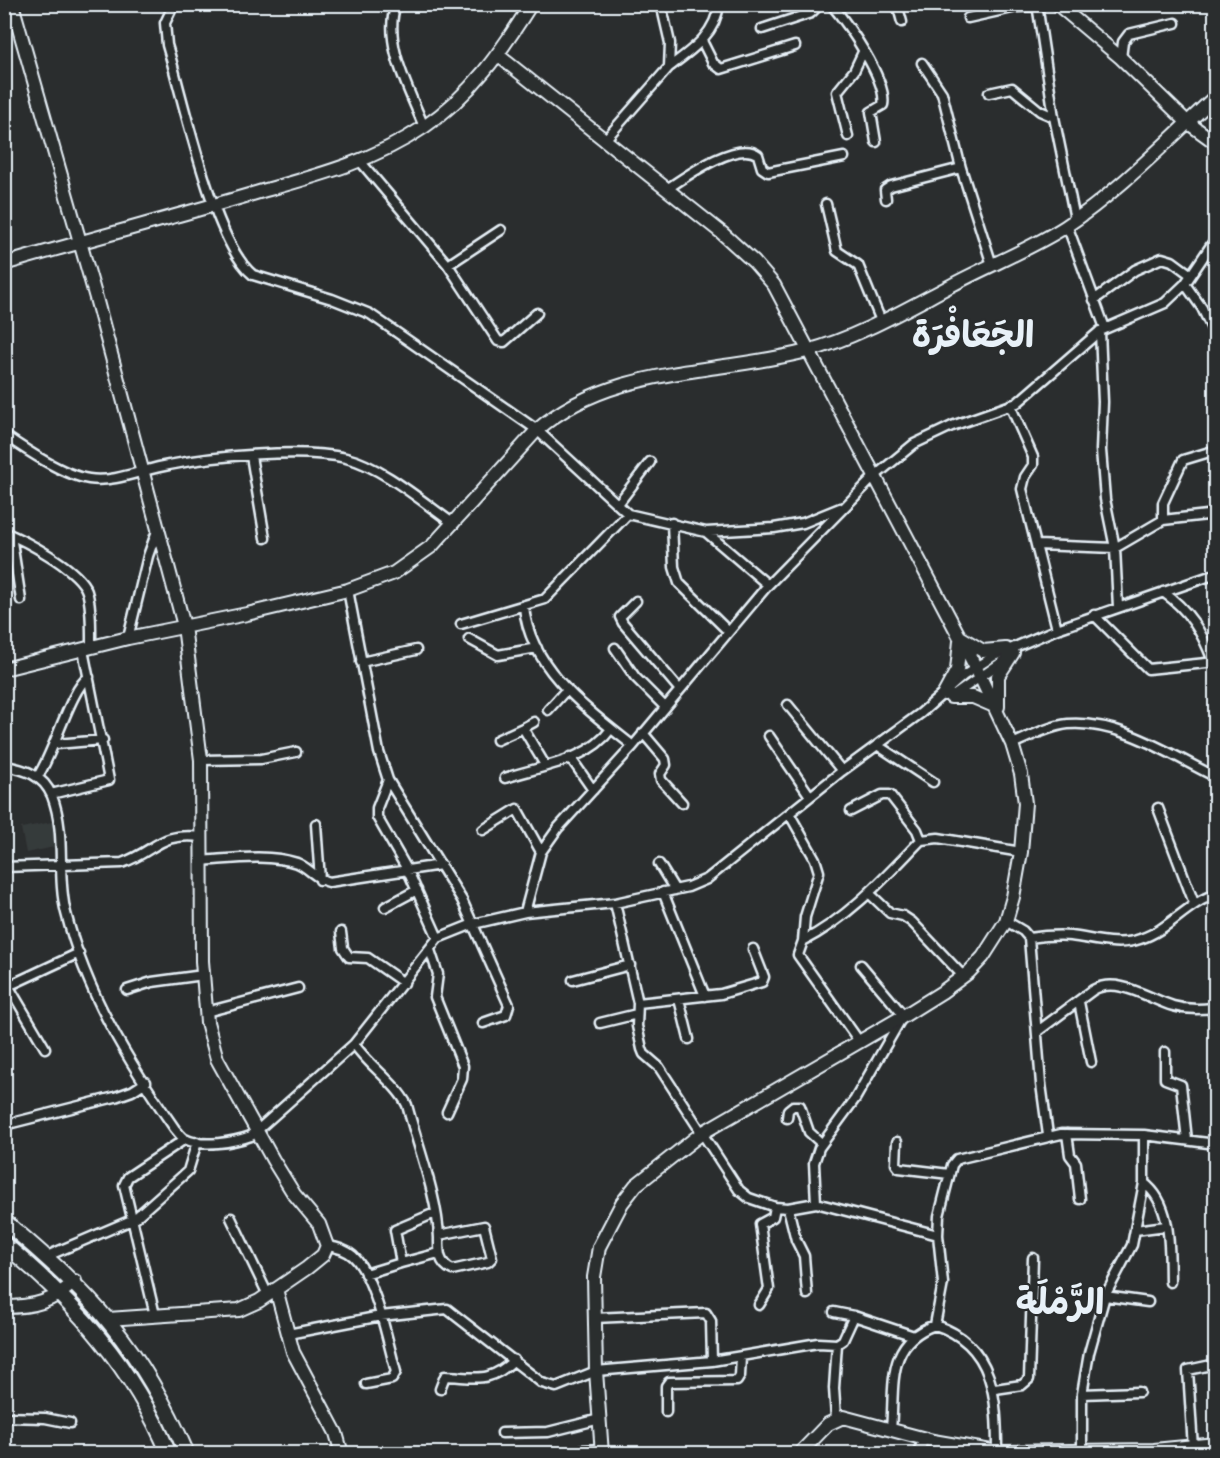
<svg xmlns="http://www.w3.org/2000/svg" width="1220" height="1458" font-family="Caveat,'Playpen Sans Arabic',sans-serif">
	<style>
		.built { fill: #363a3b }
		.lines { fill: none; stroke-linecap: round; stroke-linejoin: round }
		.street-casing { stroke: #e8f1f8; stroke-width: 13 }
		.secondary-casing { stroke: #e8f1f8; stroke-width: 16 }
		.primary-casing { stroke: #e8f1f8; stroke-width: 18 }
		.street { stroke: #2a2d2e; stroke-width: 8 }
		.secondary { stroke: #2a2d2e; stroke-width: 12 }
		.primary { stroke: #2a2d2e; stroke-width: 14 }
		.labels { text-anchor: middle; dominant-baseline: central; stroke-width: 4.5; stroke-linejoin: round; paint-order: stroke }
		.district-label { font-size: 36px; font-weight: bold; fill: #e8f1f8; stroke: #2a2d2e }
	</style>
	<rect width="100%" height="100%" fill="#2a2d2e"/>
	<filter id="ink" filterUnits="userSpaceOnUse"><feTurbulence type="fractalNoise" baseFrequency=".0167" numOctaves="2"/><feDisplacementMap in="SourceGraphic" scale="12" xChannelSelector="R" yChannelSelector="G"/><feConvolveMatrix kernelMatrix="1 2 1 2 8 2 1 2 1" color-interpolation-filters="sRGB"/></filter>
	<g filter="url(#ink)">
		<path class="built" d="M52,822l7,24 -33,7 -5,-25z"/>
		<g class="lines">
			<defs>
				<path id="street" d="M174,4l-9,19 2,22c16,53 46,198 86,230l79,24 38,15 167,116 91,84 78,18 62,53
					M396,4c-14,39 14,87 28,123
					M831,4c16,19 57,77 52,101l-12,7 5,30
					M897,4l5,18
					M1037,4l17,113 21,102
					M968,18l49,-11 20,-1
					M762,29l49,-16 9,-9
					M702,41l11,22 8,6 74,-23
					M1121,58l2,-16 6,-8 46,-11
					M922,63l20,30 19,75 31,97
					M669,67c23,-17 47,-33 50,-63
					M989,93l23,-5 28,23 14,6
					M848,136l-11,-44 17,-21 9,-19
					M604,141l65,-74 1,-24 -9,-39
					M360,161l88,104 50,76 6,1 33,-29
					M667,189c18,-12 71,-50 91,-34l4,13 6,4 76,-15
					M886,199l-1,-9 6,-4 70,-18
					M826,204l11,47 21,14 23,56
					M1067,225l38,103
					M448,265l53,-35
					M1185,284l17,24 14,29
					M1094,300l41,-30 27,-12 10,3 19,14
					M1100,331l3,71 -2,48 4,49 10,49 3,59
					M1010,405l23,52v8l-8,12 -3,12 35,140
					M4,435c22,15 59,40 85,44 26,4 55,-10 80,-14 44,-9 134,-17 177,-7 35,8 78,45 108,66
					M251,456l14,82
					M618,504l32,-42
					M1163,520v-17l20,-43 33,-10
					M672,523l2,44 5,16 49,48
					M4,532c22,9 69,34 81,55 7,12 6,45 6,60
					M706,532l68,-4 29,-5 37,-15
					M11,535l10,65
					M1037,545l78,3 48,-28 53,-6
					M348,590l31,162 9,28 74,120 47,105 -3,10 -23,8
					M1163,592c26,18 39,40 50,69
					M636,601l-16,16 3,6 57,67
					M524,607c6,62 64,103 109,139
					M1094,615l54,54 68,-7
					M461,624l84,-25 83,-85
					M128,638l20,-82 10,-28
					M469,639l29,16 39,-7
					M615,648l20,29 30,30
					M361,662l55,-12
					M953,696l53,-37
					M788,705l54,66
					M548,710l19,-21
					M523,728l11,-6
					M643,733l22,26 1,6 -6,9 1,6 21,23
					M769,736l41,60
					M497,740l26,-12 22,37
					M56,744l47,-4
					M1012,744c17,-7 37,-18 56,-20 52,-4 103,31 148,53
					M877,745l56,37
					M570,757l23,33
					M201,760l60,-1 35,-7
					M4,766c21,3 39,9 48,30 15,39 4,78 14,117 20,80 63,150 109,216 3,3 6,8 10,10 17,9 49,3 66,-3l103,-92 84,-106 35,-14 52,-12 90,-9 73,-16 19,-8 135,-108 79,-58 42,-37 31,-20 63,-27 159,-55
					M38,776c16,-23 33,-89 51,-99
					M505,778c36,-12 83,-17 106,-49
					M388,780l-11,28v9l31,54 30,67
					M51,794l58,-14 -26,-130
					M1158,808l36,95
					M851,811l31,-16h8l27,35 4,10
					M790,815l25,44 4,13 -14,45 -2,24 -5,14 61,86
					M316,824l4,56
					M483,830l34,-21 24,43
					M202,861c30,-2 65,-8 95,2 11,4 19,16 32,19l112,-17
					M659,864l16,26
					M4,867l118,-4c36,-13 36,-31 80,-26
					M663,892l42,104
					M869,893l21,20 13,3 9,6 51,54
					M615,903l23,100 -1,23 5,23 2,5 15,13 80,123 10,8 26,9 13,1 28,-5 122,32
					M385,907l32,-17
					M525,912l16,-60 17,-24 75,-82 135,-161 107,-109 39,-32 38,-18 65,-23 83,-72 65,-28 20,-19 31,-46
					M1006,921l17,10 6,7 12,146 7,51
					M341,932l2,16 6,9 19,1 36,25
					M1029,938c14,-2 28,-3 42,-2 23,3 47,11 69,3 29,-9 47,-36 76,-45
					M803,941c47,-24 82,-64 118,-101l17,-2 83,14
					M430,950l8,24 -3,23 28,69 -1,13 -15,33
					M861,965l43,51
					M573,980l57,-15
					M9,987l36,61
					M4,988l75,-35
					M127,990l25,-8 51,-7
					M679,999l10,40
					M1079,1002l12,60
					M638,1003l83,-9 41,-12 2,-5 -11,-28
					M206,1012l92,-24
					M600,1023l37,-9
					M1038,1031l55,-41c25,-14 56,9 80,16 14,4 28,3 43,2
					M354,1044c15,22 42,39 53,61 10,39 31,93 32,133 0,13 -1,25 13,32l36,-8 4,-4 -8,-32 -45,9
					M1165,1052v27l16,6 6,55
					M787,1118l1,-8 5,-4h7l9,26 12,11
					M4,1125l111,-28 17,-6 14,-9
					M1067,1134l3,21 6,8 4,36
					M897,1142l-1,22 3,4 50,6
					M1144,1183c29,22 25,66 26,99
					M816,1203l-2,-40 5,-15 36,-49 46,-80
					M788,1208l8,32 8,16 3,38
					M231,1218l37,77
					M1135,1230l31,-4
					M327,1246c9,1 18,3 26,10 22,20 35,87 43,116l-4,7 -26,5
					M47,1256l87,-37 54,-48 9,-29
					M401,1263l38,-10
					M365,1274l36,-11 -6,-33 40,-17
					M1105,1296l43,6
					M759,1305l10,-16 -9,-65 13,-7 2,-10
					M834,1312l20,4 60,20
					M155,1315l-31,-130 4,-8 57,-38
					M594,1318l112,-5 5,8 1,40
					M935,1325l8,-42 -5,-48 1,-19 13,-51 5,-6 104,-25 83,1 72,9
					M288,1334l93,-18 66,-7 95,74 14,4 40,-16 116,-10 106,-18 19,1
					M440,1389l5,-13c31,1 44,8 69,-16
					M995,1389l27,-4 7,-6 4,-121
					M1082,1394l57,-2
					M666,1412v-26l3,-4 68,-1 3,-5 1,-20
					M4,1417l41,1 25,5
					M836,1418l-2,-30 3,-44 6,-4 11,-24
					M891,1430c4,-44 -6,-88 44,-105 60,19 62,75 62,127
					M502,1433l46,-1 52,-13
					M1193,1448l-5,-78 28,-6
					M1082,1452v-58l7,-41 16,-57 27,-51 12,-62v-48
					M575,1454l7,-4 20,-1
					M916,1454l9,-15"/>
				<path id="secondary" d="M12,4l84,294 88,328 17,134 1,201 5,61 10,37 56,101 21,34 25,30 8,22 -4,9 -16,13 -48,33 -20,9 -131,9
					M1057,4l64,54 66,64 29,21
					M499,56l223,177 32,29 20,23 202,383 36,76 9,30 4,29 -4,49 -8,45 -7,24 -23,36 -14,15 -27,20 -40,25 -200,116 -66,52 -14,18 -23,44 -5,30 2,94 6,83
					M4,264c85,-25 171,-47 255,-72 57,-16 115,-31 165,-65 47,-32 77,-75 107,-123
					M960,637l23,14 23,-2
					M4,669l124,-31 119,-24 101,-24 46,-17 38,-27 105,-116c75,-65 178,-55 270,-79 50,-13 99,-42 145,-66 37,-20 77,-35 113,-58 53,-35 104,-88 151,-131
					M944,694l13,-24 3,-29
					M951,697h22l21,9
					M998,707v-31l15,-23
					M276,1289l17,63 43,81 6,21
					M4,1307c30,0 49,-5 71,-26
					M799,1454l29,-30 15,-7 90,24 64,11 157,-2 62,-6"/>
				<path id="primary" d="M4,1221c87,72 138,127 183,233
					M4,1244c72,60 128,122 165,210"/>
			</defs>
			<use href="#street" class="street-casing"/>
			<use href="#secondary" class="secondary-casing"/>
			<use href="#primary" class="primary-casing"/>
			<use href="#street" class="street"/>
			<use href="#secondary" class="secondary"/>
			<use href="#primary" class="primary"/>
		</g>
	</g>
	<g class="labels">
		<g class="district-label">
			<text x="973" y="335">الجَعَافْرَة</text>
			<text x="1060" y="1302">الرَّمْلَة</text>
		</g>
	</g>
	<rect width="1220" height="1458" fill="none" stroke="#2a2d2e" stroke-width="24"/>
	<rect x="12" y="12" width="1196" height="1434" fill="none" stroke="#e8f1f8" stroke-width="2" filter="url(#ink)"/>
</svg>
